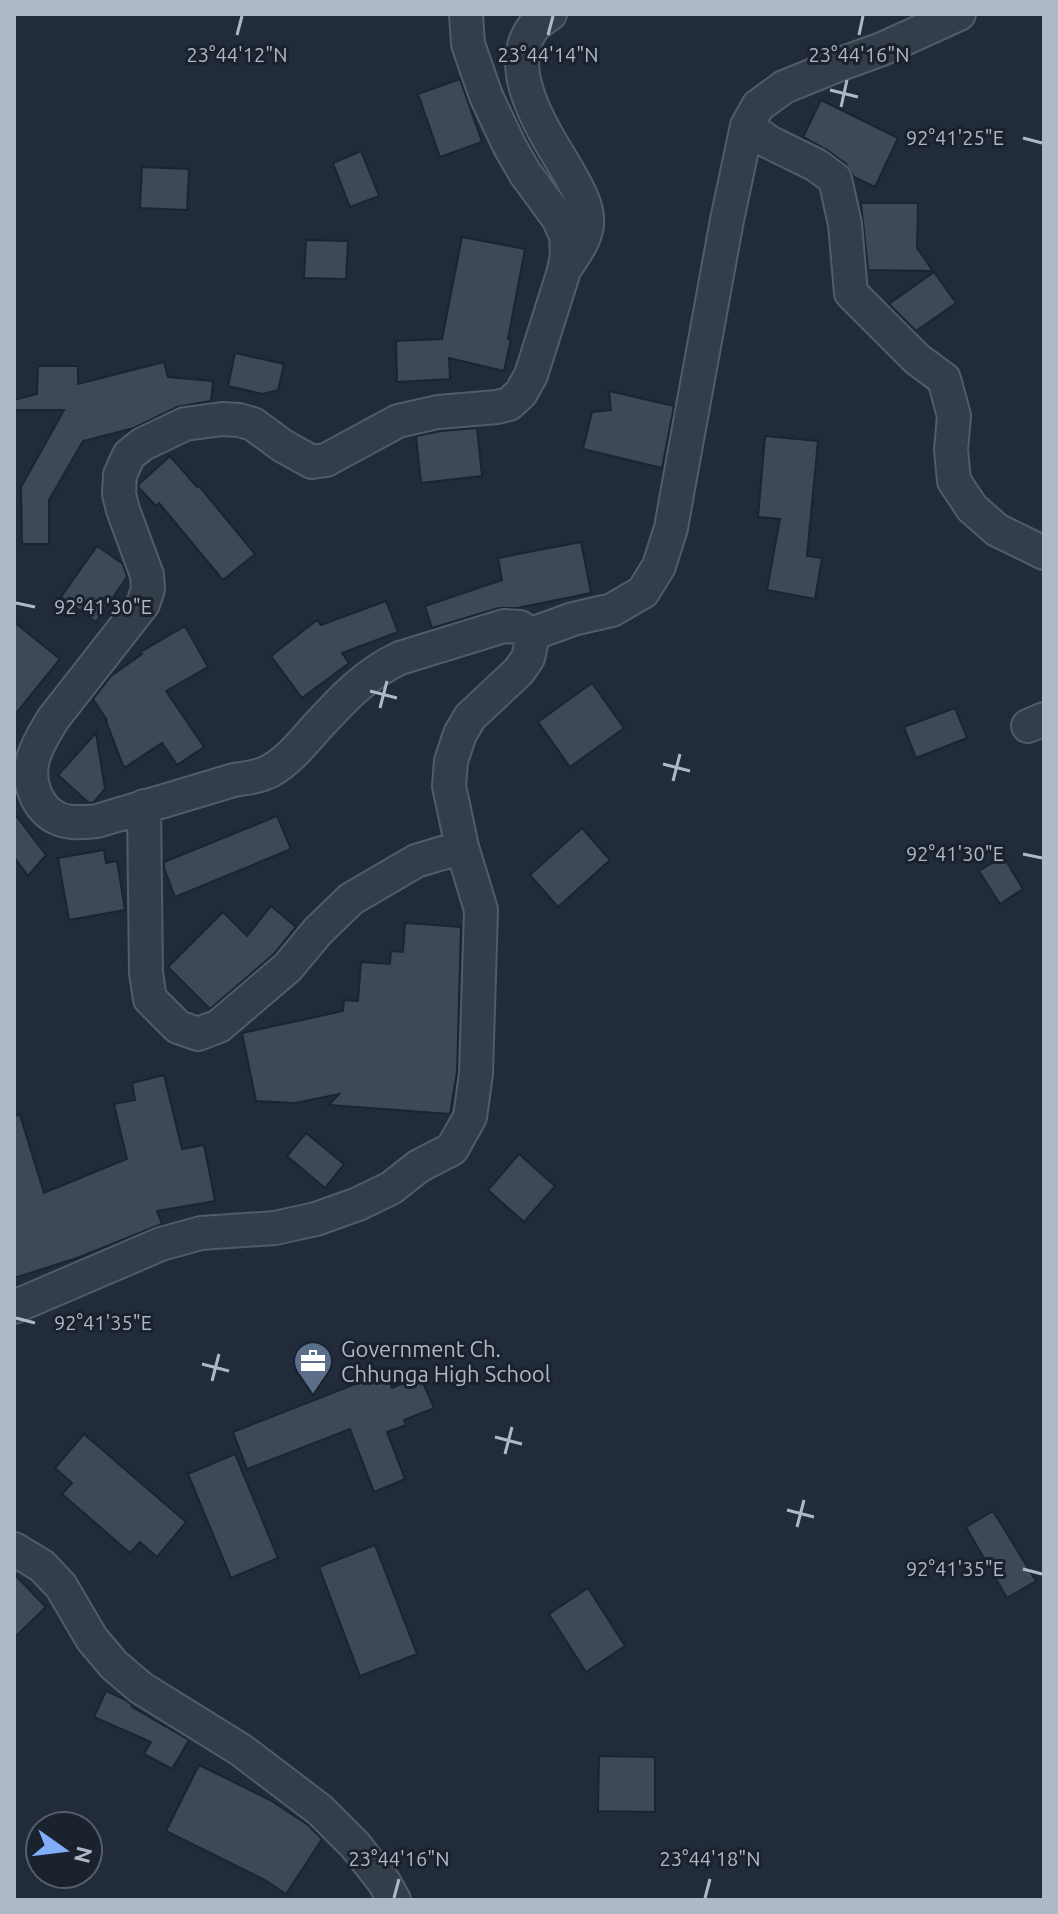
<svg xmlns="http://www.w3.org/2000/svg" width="1058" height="1914" font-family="Ubuntu,sans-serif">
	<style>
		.building { fill: #3d4959; stroke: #1c2431; stroke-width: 2 }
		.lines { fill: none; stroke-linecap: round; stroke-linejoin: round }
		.minor-casing { stroke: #525b68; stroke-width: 36 }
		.minor { stroke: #343d4a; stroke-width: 32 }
		.ticks { fill: none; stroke: #afb8c6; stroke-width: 3 }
		.labels { text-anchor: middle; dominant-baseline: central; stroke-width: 6; stroke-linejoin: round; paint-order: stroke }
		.poi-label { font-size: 22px; fill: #afb8c6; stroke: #1a222e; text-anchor: start }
		.ticks-label { font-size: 20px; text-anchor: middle; fill: #afb8c6; stroke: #1a222e; stroke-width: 6; stroke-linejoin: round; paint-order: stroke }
	</style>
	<rect width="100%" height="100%" fill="#212b3a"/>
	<path class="building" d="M460,79l22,63 -42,15 -22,-63z
		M821,100l77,38 -23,49 -21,-10 -8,-13 -19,-14 -24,-13z
		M361,151l18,45 -29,11 -17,-44z
		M142,167l47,2 -2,41 -47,-2z
		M861,203h57l-1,45 16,23 -65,-1z
		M462,237l63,12 -17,90h3l-7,32 -55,-13 1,21 -53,3 -1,-41 46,-2z
		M306,240l42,1 -2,38 -42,-1z
		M934,272l22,31 -40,28 -27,-27z
		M235,353l49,11 -6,26 -15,4 -35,-8z
		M164,362l4,15 45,4 -2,20 -34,6 -43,21 -51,13 -34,59v44h-27l-1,-57 43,-77h-50v-10l23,-6 1,-28h40v18z
		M609,391l65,15 -12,62 -79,-19 9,-37 19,-2z
		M477,428l5,48 -61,7 -5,-47 25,-5z
		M765,436l53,5 -11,115 15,2 -7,41 -48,-9 13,-71 -22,-2z
		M170,456l27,31 2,-1 56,68 -32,26 -64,-77 -3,3 -18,-19 1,-3z
		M581,542l10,51 -74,15h-18l-67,20 -7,-22 77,-26 -4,-22z
		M97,546l26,18 4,13 -31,45 -35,-25z
		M386,601l12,31 -56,21 7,10 -47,35 -31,-42 46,-36 4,5z
		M14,622l46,37 -46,57z
		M185,626l23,41 -42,24 38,56 -27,18 -15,-22 -38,25 -18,-47 1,-1 -14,-21 18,-23 31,-22 -3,-1z
		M592,683l32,45 -54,39 -32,-45z
		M955,708l12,30 -51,20 -12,-31z
		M96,733l9,56 -11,13 -5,1 -31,-28z
		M14,813l32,42 -18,21 -14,-19z
		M277,816l14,33 -116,48 -11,-29v-6z
		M582,828l28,32 -52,47 -28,-32z
		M104,850l2,13 11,-2 8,49 -56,10 -11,-62z
		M1003,856l20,33 -23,15 -21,-33z
		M271,906l25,21 -22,27 -64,55 -42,-42 55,-55 24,24z
		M405,923l56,4 -4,145 -7,42 -121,-9 10,-11 -44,9 -39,-2 -14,-68 101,-22 1,-11 14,1 3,-39 29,2 1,-13 12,1z
		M164,1075l18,74 22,-4 11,56 -58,10 5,13 -85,34 -63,20v-162l6,-1 24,78 83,-34 -13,-55 21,-4 -3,-17z
		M306,1133l38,31 -19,24 -38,-32z
		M519,1154l36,32 -31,36 -36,-32z
		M386,1372l6,16 28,-12 14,32 -30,12 2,5 -19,7 18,47 -31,13 -24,-63 -103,40 -14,-37z
		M84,1434l102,88 -29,35 -17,-15 -10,11 -68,-59 10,-11 -17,-15z
		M235,1454l43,104 -47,20 -43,-104z
		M993,1511l43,70 -29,17 -41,-71z
		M375,1545l42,109 -57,22 -41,-109z
		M14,1574l32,33 -32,31z
		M588,1588l37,58 -39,26 -37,-58z
		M106,1691l20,9 6,5v2l57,33 -17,29 -28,-15 7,-12 -57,-25z
		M599,1756l56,1v55l-57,-1z
		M199,1765l71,35 38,25 14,14 -36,55 -21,-14 -99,-49z"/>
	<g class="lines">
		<defs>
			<path id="minor" d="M550,14c-5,4 -11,7 -15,11 -36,43 12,110 34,148 8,15 20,34 18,52 -2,15 -11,27 -19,39
				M747,126l22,16 47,23 19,14 10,45 6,69 66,66 27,20 10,37 -3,34 3,31 18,27 25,22 47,23
				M529,635l44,-16 39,-9 31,-18 16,-26 12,-38 8,-45 48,-263 20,-94 11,-20 26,-19 54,-22 44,-16 77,-35
				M1028,726l16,-7
				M144,806l2,167 4,26 28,28 20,7 21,-8 69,-59 30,-36 33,-32 65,-38 46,-14
				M14,1307l147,-63 40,-11 74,-5 41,-9 42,-15 33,-16 28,-22 33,-17 18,-32 6,-43 5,-164 -19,-63 -13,-61 2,-25 9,-27 10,-17 49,-46 9,-13 3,-13 -2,-10 -9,-8 -16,-1 -104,32c-35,16 -59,43 -85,71 -13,15 -27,32 -45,42 -11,6 -24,7 -36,9l-137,41c-12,1 -26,3 -38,-2 -23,-10 -32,-38 -26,-60 4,-15 13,-28 20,-40l90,-115 5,-15 -1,-14 -24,-65 -4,-16 1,-19 9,-20 14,-11 42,-20 37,-5 17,1 14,4 30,22 29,16 14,-2 72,-39 40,-9 59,-5 12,-3 12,-11 10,-18 32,-101 4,-18 -1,-20 -8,-18 -33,-45 -15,-26 -24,-51 -18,-52 -2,-30
				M14,1549l28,17 19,20 31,53 22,26 27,23 100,62 79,60 35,35 29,37 10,18"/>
		</defs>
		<use href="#minor" class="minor-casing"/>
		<use href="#minor" class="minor"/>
	</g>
	<path class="ticks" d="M237,35l5,-19M548,35l5,-19M859,35l4,-19M830,90l28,7M841,107l6,-27M1023,138l19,5M16,603l19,4M370,691l27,7M380,708l7,-27M663,764l27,7M673,781l7,-27M1023,854l19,4M16,1318l19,5M202,1364l27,7M212,1381l7,-27M495,1437l27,7M505,1454l7,-27M787,1510l27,7M797,1527l7,-27M1023,1569l19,5M394,1898l5,-19M705,1898l5,-19"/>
	<defs>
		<symbol id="office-pin" viewBox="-11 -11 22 30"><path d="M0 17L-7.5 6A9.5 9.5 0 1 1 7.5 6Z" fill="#5c6f8a" stroke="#1a222e"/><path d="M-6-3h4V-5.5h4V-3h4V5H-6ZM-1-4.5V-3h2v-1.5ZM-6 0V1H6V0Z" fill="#fff"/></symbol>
	</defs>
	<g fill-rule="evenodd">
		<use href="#office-pin" x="291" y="1339" width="44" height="60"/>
	</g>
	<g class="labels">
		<g class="poi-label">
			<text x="341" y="1348">Government Ch.<tspan x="341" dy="25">Chhunga High School</tspan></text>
		</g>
	</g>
	<g class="ticks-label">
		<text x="237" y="62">23°44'12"N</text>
		<text x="548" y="62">23°44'14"N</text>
		<text x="859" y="62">23°44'16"N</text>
		<text x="955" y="145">92°41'25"E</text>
		<text x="103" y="614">92°41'30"E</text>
		<text x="955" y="861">92°41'30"E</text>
		<text x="103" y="1330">92°41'35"E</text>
		<text x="955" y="1576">92°41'35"E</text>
		<text x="399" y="1866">23°44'16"N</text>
		<text x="710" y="1866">23°44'18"N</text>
	</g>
	<rect width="1058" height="1914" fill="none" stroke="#afb8c6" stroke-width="32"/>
	<g transform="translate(64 1850) rotate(104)"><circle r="38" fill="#1a222e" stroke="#565e6b" stroke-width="2"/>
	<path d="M0-6L14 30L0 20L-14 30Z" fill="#81adfa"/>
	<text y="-12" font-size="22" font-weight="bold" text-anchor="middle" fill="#afb8c6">N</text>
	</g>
</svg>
